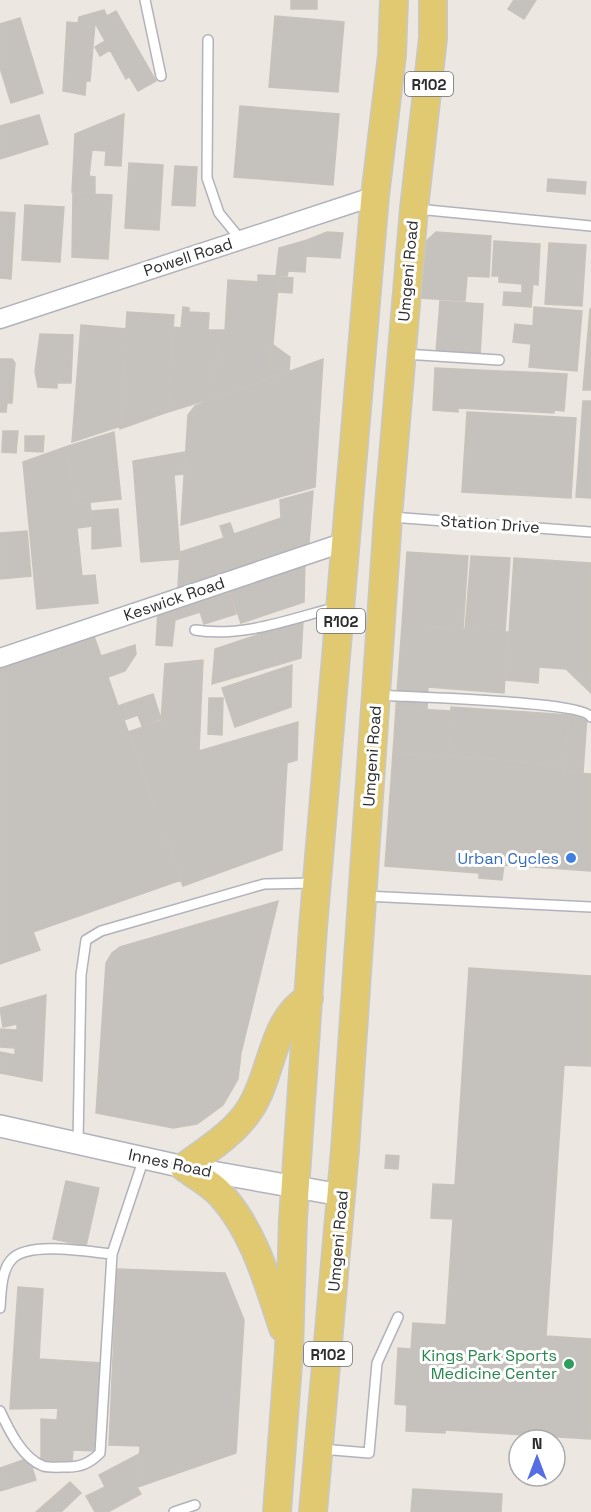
<svg xmlns="http://www.w3.org/2000/svg" width="591" height="1512" font-family="'Space Grotesk',sans-serif">
	<style>
		.building { fill: #c5c1bd; stroke: #c8c3ba; stroke-width: 1.5 }
		.lines { fill: none; stroke-linecap: round; stroke-linejoin: round }
		.service-casing { stroke: #b1b2bb; stroke-width: 12 }
		.minor-casing { stroke: #b1b2bb; stroke-width: 21 }
		.tertiary-casing { stroke: #b1b2bb; stroke-width: 24 }
		.primary-casing { stroke: #c8c8c8; stroke-width: 30 }
		.service { stroke: #fff; stroke-width: 9 }
		.minor { stroke: #fff; stroke-width: 18 }
		.tertiary { stroke: #fff; stroke-width: 21 }
		.primary { stroke: #e1c971; stroke-width: 27 }
		.shop-dot { fill: #3f7fe0; stroke: #fff; stroke-width: 2 }
		.leisure-dot { fill: #2e9e5b; stroke: #fff; stroke-width: 2 }
		.labels { text-anchor: middle; dominant-baseline: central; stroke-width: 6; stroke-linejoin: round; paint-order: stroke }
		.shield { fill: #fff; stroke: #6c6c6c; stroke-width: 1.5 }
		.shield-label { font-size: 15px; font-weight: bold; fill: #2d2d2d }
		.street-label { font-size: 16px; fill: #2d2d2d; stroke: #fff }
		.shop-label { font-size: 16px; fill: #366cbe; stroke: #fff; text-anchor: end }
		.leisure-label { font-size: 16px; fill: #27864d; stroke: #fff; text-anchor: end }
	</style>
	<rect width="100%" height="100%" fill="#ece8e1"/>
	<path class="building" d="M291,0h26v9h-26z
		M514,0h22l-12,19 -16,-10z
		M104,10l3,6 9,-5 40,70 -18,10 -9,-15 -3,3 -16,-29 -10,6 -5,-9 10,-6 -10,-18 -5,58h-4l-1,14 -22,-4 4,-69 11,1 1,-6z
		M275,16l69,6 -6,70 -69,-5z
		M20,18l23,75 -32,10 -11,-35v-44z
		M240,106l99,8 -6,71 -99,-8z
		M124,114l-3,52 -16,-1 1,-14 -14,-1 -3,26 6,1v17l-23,-2 3,-58z
		M39,115l9,29 -48,15v-33z
		M129,163l34,2 -4,65 -34,-2z
		M175,166l22,1 -2,39 -23,-1z
		M548,179l38,3 -1,12 -38,-3z
		M73,193l39,2 -4,64 -36,-2z
		M25,205l39,2 -4,55 -38,-2z
		M0,212l15,1 -4,66 -11,-1z
		M327,232l16,1 -3,25 -34,-2 1,-16z
		M436,232l55,4 -2,41 -22,-1 -2,25 -45,-3 4,-55z
		M307,240l-2,32 -17,-1 -1,5 -11,-1 3,-27z
		M494,241l46,3 -2,41 -5,-1 -2,23 -28,-2 1,-13 18,1v-9l-23,-2v-6h-7z
		M549,243l37,2 -4,61 -37,-2z
		M258,275l21,1 -9,101 -56,21 4,-68h7l3,-50 30,2z
		M280,277l13,1 -1,15 -13,-1z
		M440,301l43,3 -3,52 -44,-3z
		M183,307l6,1v4l20,1 -1,17h10l-4,68 -46,14 5,-85 8,1z
		M534,307l48,4 -5,60 -48,-4 2,-23 -18,-2 2,-18 18,2z
		M590,309h1v81h-8z
		M127,312l47,3 -6,97 -48,17z
		M81,325l45,4 -5,97 -49,16z
		M40,334l33,1 -2,48h-14v5l-19,-1 -3,-16z
		M272,344l18,13 -1,13 -19,7z
		M0,359h12l3,4 -3,40h-5l-1,9h-6z
		M323,359l-8,128 -134,38 7,-110 7,-9z
		M435,368l132,6 -3,37 -10,-1v3l-96,-5v4l-25,-2z
		M583,401h8v97l-15,-1z
		M467,412l109,6 -5,80 -109,-6z
		M3,431h15l-2,22 -14,-1z
		M114,432l7,67 -47,5 -6,-58z
		M25,436h19l-1,16 -18,-1z
		M68,446l6,58 16,-2 2,24 -15,2 5,48 13,-1 3,28 -61,6 -14,-147z
		M185,452l-2,22 -9,1 6,84 -39,3 -8,-101z
		M313,491l-4,52 -131,44 2,-35 44,-14 -4,-12 10,-3 4,11 47,-16 -1,-18z
		M118,509l3,37 -29,3v-38z
		M27,531l4,45 -31,3v-46z
		M407,552l61,4 -5,73 -61,-4z
		M471,556l39,2 -5,74 -40,-3z
		M514,558l77,5v130l-25,-24 -27,-2 -1,16 -32,-3z
		M305,560l-1,42 -63,21 -13,-37z
		M227,587l9,27 -32,10 -4,-12 -25,8 -3,26 -16,-1 2,-36z
		M303,621l-2,37 -24,7 -11,-33z
		M402,625l106,7 -4,61 -76,-6 -1,22 -31,-2z
		M266,632l11,33 -65,19 3,-35z
		M94,636l7,20 34,-11 1,9 -11,17 -17,6 10,29 35,-12 8,25 -19,7 -4,-11 -14,5 57,160 -148,52 7,18 -40,14v-296z
		M203,660l-4,91 99,-29 -1,38 -10,3 -5,87 -99,36 -55,-154 33,-11 4,-57z
		M292,665l-1,42 -56,20 -13,-39z
		M209,698h14l-1,37 -14,-1z
		M451,707l118,8 -4,50 -117,-9z
		M396,708l55,3 -3,45 -55,-3z
		M569,715l18,1 -4,57 -18,-1z
		M393,753l172,12 -1,7 27,2v97l-87,-6 -2,15 -23,-2v-5l-94,-7z
		M278,901l-37,152 -3,26 -15,26 -26,19 -24,4 -77,-15 10,-150 6,-10 8,-6z
		M469,968l122,8v90l-27,-1 -18,271 45,3v100l-146,-9v3l-39,-2 1,-26 -12,-1 3,-56 13,1 2,-26 33,2 7,-106 -22,-1 2,-34 22,1z
		M46,995l-4,86 -42,-8v-21l15,3v-7l-15,-1v-18l17,1v-6l-14,3 -3,-19z
		M386,1155l13,1 -1,13 -13,-1z
		M66,1181l33,7 -13,58 -33,-7z
		M117,1269l108,4 19,47 -8,133 -98,34 2,-41 -31,-1z
		M18,1287l25,2 -4,70 63,4 -5,88 -24,-1 -1,12 -31,-2v-41l16,1 1,-12 -48,1z
		M139,1454l-2,33 4,7 -33,18h-13l-9,-16 19,-9 -6,-12z
		M29,1458l7,22 -36,11v-23z
		M70,1482l11,11 -20,19h-25z
		M413,1489l89,5 -1,18h-90z"/>
	<g class="lines">
		<defs>
			<path id="service" d="M145,0l16,76
				M208,40l-1,138 12,35 22,27
				M417,209l174,17
				M404,354l95,6
				M391,517l200,15
				M195,630c48,8 95,-11 142,-23
				M378,695c28,2 204,6 213,22
				M365,896l226,11
				M78,1143l3,-168 5,-35 15,-9 163,-47 51,-1
				M0,1308c1,-14 1,-38 12,-49 18,-18 77,-7 100,-5
				M0,1411c9,19 22,47 43,55 7,2 17,1 24,1 14,0 23,-4 33,-14l12,-199 32,-96
				M321,1449l48,4 8,-90 21,-46
				M174,1512l21,-7"/>
			<path id="minor" d="M0,319l375,-123
				M0,658l348,-117"/>
			<path id="tertiary" d="M0,1126l184,41 157,28"/>
			<path id="primary" d="M283,1328c-15,-45 -29,-97 -62,-133 -10,-11 -25,-19 -37,-28 23,-17 50,-33 66,-58 23,-35 21,-89 59,-111
				M277,1512l12,-162 4,-131 20,-291 62,-732 17,-141 2,-55
				M313,1512l32,-362 43,-633 26,-308 19,-171v-38"/>
		</defs>
		<use href="#service" class="service-casing"/>
		<use href="#minor" class="minor-casing"/>
		<use href="#tertiary" class="tertiary-casing"/>
		<use href="#primary" class="primary-casing"/>
		<use href="#service" class="service"/>
		<use href="#minor" class="minor"/>
		<use href="#tertiary" class="tertiary"/>
		<use href="#primary" class="primary"/>
	</g>
	<circle class="shop-dot" cx="571" cy="858" r="6"/>
	<circle class="leisure-dot" cx="569" cy="1364" r="6"/>
	<g class="labels">
		<g class="shield">
			<rect x="405" y="72" width="48" height="24" rx="4.5"/>
			<rect x="317" y="609" width="48" height="24" rx="4.5"/>
			<rect x="304" y="1342" width="48" height="24" rx="4.5"/>
		</g>
		<g class="shield-label">
			<text x="429" y="84">R102</text>
			<text x="341" y="621">R102</text>
			<text x="328" y="1354">R102</text>
		</g>
		<g class="street-label">
			<text transform="translate(188 257) rotate(-18)">Powell Road</text>
			<text transform="translate(408 271) rotate(-85)">Umgeni Road</text>
			<text transform="translate(490 524) rotate(4)">Station Drive</text>
			<text transform="translate(174 599) rotate(-19)">Keswick Road</text>
			<text transform="translate(372 756) rotate(-86)">Umgeni Road</text>
			<text transform="translate(170 1163) rotate(12)">Innes Road</text>
			<text transform="translate(338 1241) rotate(-85)">Umgeni Road</text>
		</g>
		<g class="shop-label">
			<text x="559" y="858">Urban Cycles</text>
		</g>
		<g class="leisure-label">
			<text x="557" y="1355">Kings Park Sports<tspan x="557" dy="18">Medicine Center</tspan></text>
		</g>
	</g>
	<g transform="translate(537 1458)"><circle r="28" fill="#ffffff" stroke="#ababab" stroke-width="1.5"/>
	<path d="M0-4.5L10 22L0 15L-10 22Z" fill="#556de5"/>
	<text y="-9" font-size="16" font-weight="bold" text-anchor="middle" fill="#2d2d2d">N</text>
	</g>
</svg>
